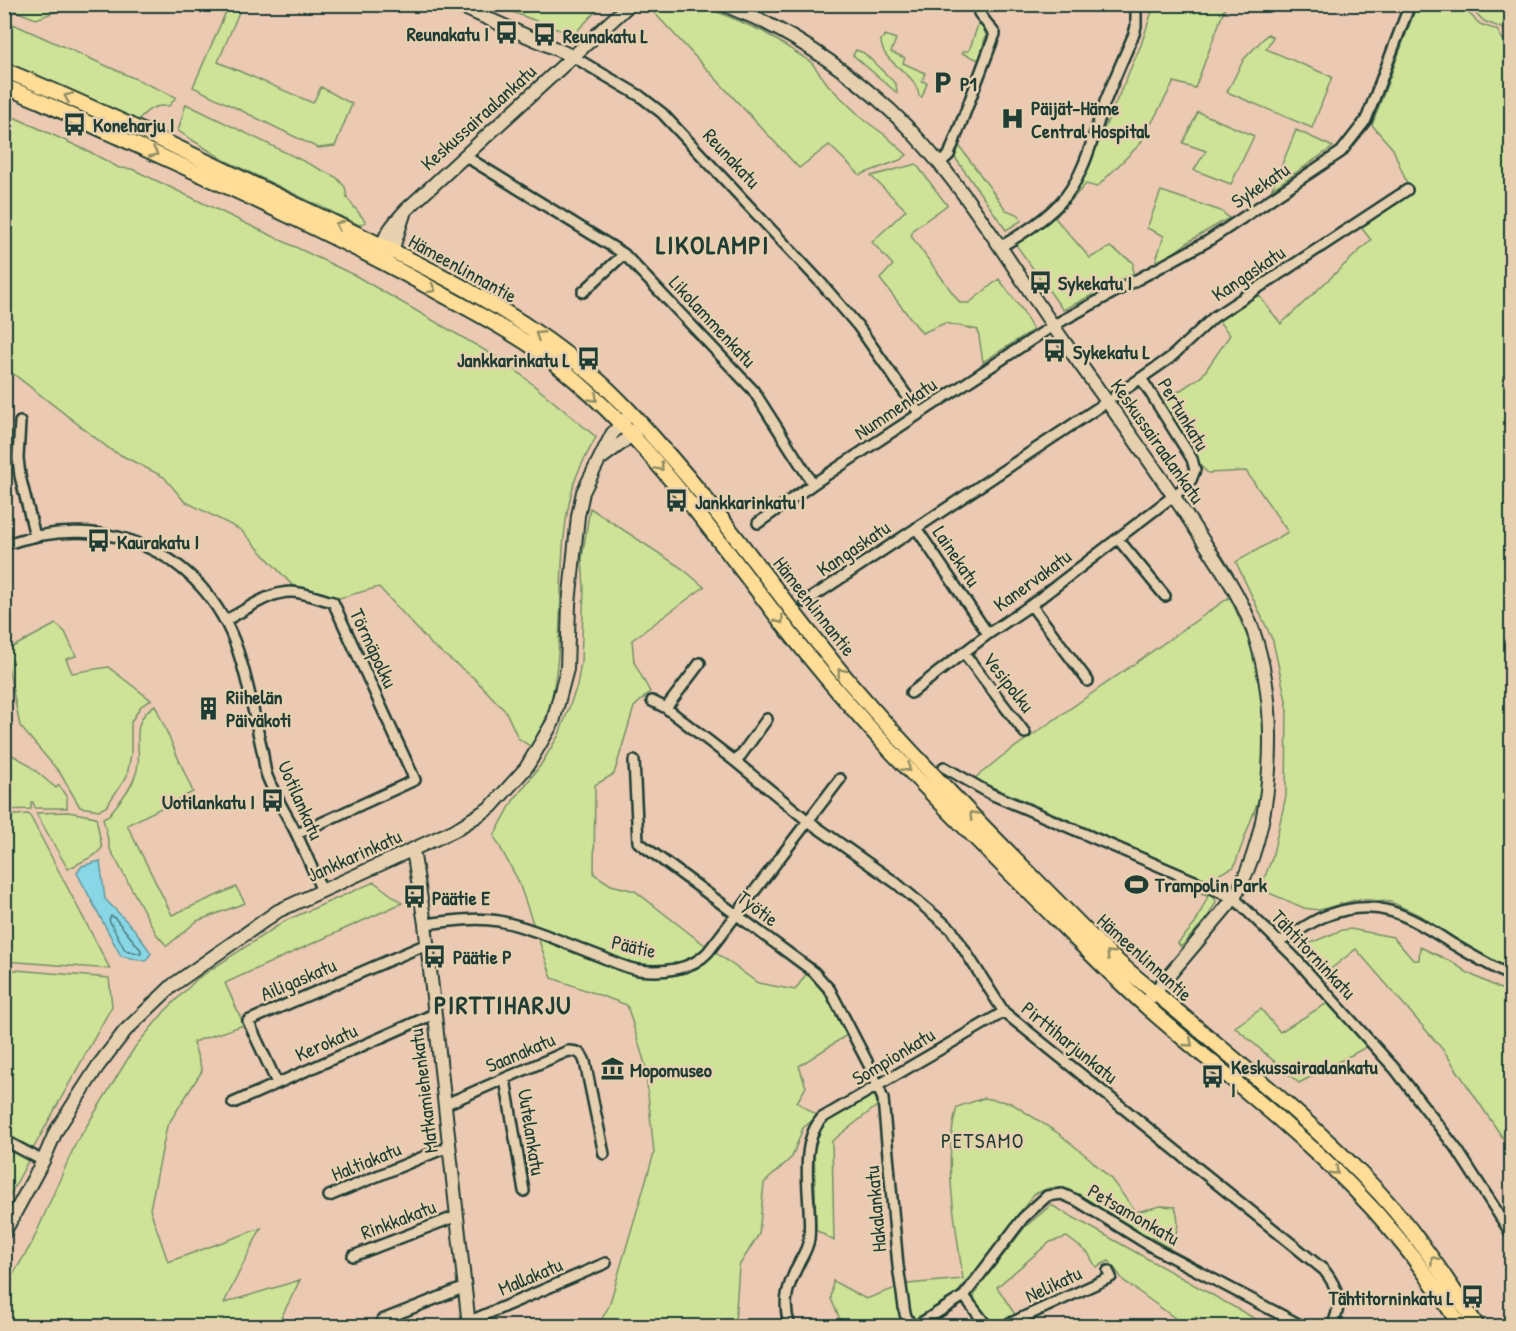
<svg xmlns="http://www.w3.org/2000/svg" width="1516" height="1331" font-family="'Patrick Hand',sans-serif">
	<style>
		.green { fill: #cee398; stroke: #769066; stroke-width: 1.5 }
		.water { fill: #88d6e6; stroke: #5e999f; stroke-width: 1.5 }
		.lines { fill: none; stroke-linecap: round; stroke-linejoin: round }
		.shore { stroke: #497a7b; stroke-width: 1.5 }
		.street-casing { stroke: #1f3d34; stroke-width: 14 }
		.secondary-casing { stroke: #1f3d34; stroke-width: 16 }
		.primary-casing { stroke: #1f3d34; stroke-width: 18 }
		.street { stroke: #e7d0b0; stroke-width: 9 }
		.secondary { stroke: #e7d0b0; stroke-width: 12 }
		.primary { stroke: #ffdd96; stroke-width: 14 }
		.oneway { stroke: #8f8d65 }
		.labels { text-anchor: middle; dominant-baseline: central; stroke-width: 5; stroke-linejoin: round; paint-order: stroke }
		.poi-label { font-size: 20px; font-weight: bold; fill: #1f3d34; stroke: #e7d0b0; text-anchor: start }
		.street-label { font-size: 20px; fill: #1f3d34; stroke: #e7d0b0 }
		.neighbourhood-label { font-size: 21px; letter-spacing: 1.5px; fill: #1f3d34; stroke: #e7d0b0 }
		.district-label { font-size: 26px; font-weight: bold; letter-spacing: 1.5px; fill: #1f3d34; stroke: #e7d0b0 }
	</style>
	<rect width="100%" height="100%" fill="#ecc9b2"/>
	<filter id="ink" filterUnits="userSpaceOnUse"><feTurbulence type="fractalNoise" baseFrequency=".0167" numOctaves="2"/><feDisplacementMap in="SourceGraphic" scale="12" xChannelSelector="R" yChannelSelector="G"/><feConvolveMatrix kernelMatrix="1 2 1 2 8 2 1 2 1" color-interpolation-filters="sRGB"/></filter>
	<g filter="url(#ink)">
		<path class="green" d="M4,5l1,-1 53,1 -3,7 -19,7 -31,-12z
			M229,5h13l-24,57 95,41 8,-16 31,17 -17,42 -17,2 -125,-61z
			M494,5h108l-29,30z
			M647,5h20l14,6 20,-3 10,1 53,23 47,30 18,24 34,33 22,16 22,20 -7,5 -40,15 -31,-30 -30,23z
			M1154,5h72l-31,83 -21,-6 -34,62 -43,43 -11,-3 -31,34 35,40 20,-11 23,15v12l-70,36 -49,-68 51,-39 18,-26 58,-132z
			M1417,5h43l20,19 17,6 6,10 9,4 -1,929 -25,-13 -65,-44 -30,-14 -32,-3 -40,11 -15,-2 -35,-15 -5,-14 8,-21 14,-62 1,-91 -14,-64 -37,-79 52,-30 -42,-61 -38,2 -13,-12 -34,-58 41,-27 28,-41 -13,-16 40,-26 24,31 90,-84 -12,-15 50,-37 -16,-39 -21,-24z
			M1468,5h43v27l-27,-11z
			M4,20l172,77 -7,9c-14,-2 -22,4 -31,14h-4l-129,-58z
			M979,22h2l5,13 -7,25 -17,-7 1,-2h6z
			M1268,34l5,3 -7,12 66,28 -20,51 -85,-36 17,-33z
			M885,35l11,4 -5,13 14,6 -2,5 22,10 -3,8 5,2 -5,14 -3,-1c-2,-25 -38,-31 -38,-56z
			M856,50l8,3 32,31 1,9 -44,-38z
			M186,104l150,73 9,10 2,11 19,24 -7,3 -135,-65 -46,-29z
			M1198,112l56,24 -23,48 -37,-14 12,-19 -23,-8z
			M5,113l85,39 29,16 13,1 224,107 151,87 89,74c-8,16 -19,33 -23,50 -24,85 3,181 -40,261l-15,-10 -12,-26 -31,-33 -43,-34 -53,-58 -47,13 -40,-15 -51,-55 -57,-29 -20,-24 -53,-27 -100,-78 -6,3z
			M1296,130l37,17 -61,42z
			M957,146l3,1 46,63 13,5 2,6 -15,9 -52,-74z
			M916,164l31,41 -33,24 -3,7 49,67h9l30,-24 23,31 11,20 -50,32 -5,-32 -33,-7 -23,10 -42,-54 13,-14 -21,-23 34,-32 -35,-34z
			M1161,191l60,20 8,7 -38,22 -32,24 -3,-4 8,-24 -17,-8z
			M590,508l93,61 21,18 -72,53 2,22 16,30 -16,15 -20,67 -19,11 -1,89 17,11 24,6 63,49 60,43 37,7 12,-17 19,19 21,43 -48,31 7,21 -9,15 21,14 -15,12 -11,29 -28,26 -5,51 -20,32 -4,57 2,3h-139l11,-20 45,-153 -9,-89 -18,-59 -75,-27 -34,-98 -24,-44 19,-35 27,-35 19,-31 18,-49 4,-24 3,-74 -2,-30z
			M1230,597l21,48 13,51 -1,91 -29,80 -27,13 -233,-101 27,-22z
			M56,624l9,8 11,24 -10,3 6,14 36,-6 43,33 -10,6 -10,16v31l-4,23 -21,31 -7,3 -19,-3 -20,-34 -40,-47 -15,-75z
			M155,705l38,87 -66,33 45,90 64,-28 9,16 -48,18 -30,25 -10,-11 -47,-86 -7,-31 6,-3c8,-11 20,-23 25,-36 13,-28 -10,-54 21,-74z
			M5,751l20,11 31,26 3,-3 8,13v10h-32l-2,-6h-2v7l-26,1z
			M68,812l28,5 6,31 -7,7 -27,14 -32,-56z
			M29,814l81,155 -105,-8v-50l7,-6 -7,-11v-78z
			M374,882l28,21 -177,80 19,42 -51,17 9,29 -35,55 -17,83 18,53 93,-34 -37,75 76,-23 -23,46h-272v-38l27,-45 43,-98 60,-98 30,-36 33,-33 87,-57z
			M1203,890l10,4 3,8 -9,16 -26,29 -3,-4 17,-19 13,-28 -7,-3z
			M1350,929l43,8 20,23h6l1,-13 32,15 16,11 43,21v156l-67,-99 -88,-102 -38,30 -7,-6 -3,-29 34,-14z
			M4,969l105,9 3,28 -79,143 -28,-15z
			M1329,1002l41,43 -71,38 -64,-56 26,-18 19,23z
			M871,1095l4,2 3,8 -46,36 2,100 -18,-11 -2,-89 12,-20z
			M984,1098l27,5 47,30 31,25 22,21 25,33 25,-6 14,1c6,17 2,26 -6,41l-104,-60h-16l-15,6 -63,83 -21,24 -44,25h-63l-12,-27 2,-18 33,18 41,-15 56,-5c-7,-53 -21,-121 -6,-172z
			M4,1148l24,13 -19,36 -4,2z
			M1051,1205l217,121h-62l-10,-9 -4,9h-6l-62,-45 -15,-20 -13,6 -8,-14 -21,-16 -17,5 -53,45 19,29 -22,10 -18,-22 -2,-8 6,-11 45,-58z"/>
		<path class="water" d="M100,861l5,38 30,31 16,23 -5,8 -25,-5 -44,-83 5,-7z"/>
		<g class="lines">
			<path class="shore" d="M111,916l3,1 27,33v4l-16,-4 -16,-30z"/>
			<defs>
				<path id="street" d="M572,56l68,40 22,17 160,171 36,42 61,87
					M465,156l159,98 129,136 60,94
					M940,163l9,-8 46,-121 -16,-21
					M1000,247c24,-14 49,-30 66,-51 20,-26 28,-63 39,-94 9,-23 19,-45 29,-68l2,-8v-22
					M583,292l41,-38
					M1115,396l55,-38 44,-41 193,-127
					M20,422l-2,36 2,18 15,60
					M758,523l55,-39 241,-159 154,-84 133,-89 25,-32 44,-116
					M916,528l72,106
					M1118,539l47,57
					M4,545c105,-37 206,8 237,116 9,29 14,59 21,89 2,8 2,18 5,26 7,18 18,36 27,53 10,20 19,41 28,62
					M805,602l297,-197
					M1031,605l57,76
					M226,620c19,-9 42,-28 65,-28 13,0 29,7 42,10l82,178 -118,54
					M964,653l61,80
					M911,693l77,-59 43,-29 150,-115 10,-10 4,-10 -3,-11 -51,-81
					M652,701l14,7 70,54 72,59 88,62 55,46 53,83 320,258c15,19 19,33 8,56
					M666,708l34,-45
					M634,761l4,81 176,130 16,18 42,81 11,28 15,167 7,48 6,12
					M736,762l31,-43
					M944,767l47,27 243,104 59,58 102,113 63,82 54,84
					M425,924c24,-3 50,-7 74,-3 34,7 68,23 100,35 13,5 26,12 40,14 23,3 53,0 69,-18l132,-173
					M1279,942c15,-7 29,-19 44,-25 54,-22 84,-2 128,26 20,12 40,23 61,34
					M505,1079l19,112
					M277,1083l-29,-62 179,-77
					M233,1103l201,-89
					M446,1104l122,-53c10,0 14,2 17,11l19,92
					M4,1140l39,21
					M329,1196l111,-46 10,-1
					M353,1256l104,-40
					M964,1296l23,30
					M382,1320l81,-32
					M468,1322l138,-59
					M790,1326c-9,-25 -1,-43 10,-65 4,-7 8,-14 9,-22 4,-36 -13,-93 13,-121l182,-106
					M916,1326l48,-30 59,-78 24,-22 15,-2 14,6 76,47 150,79
					M1004,1326l107,-49 -3,-6"/>
				<path id="secondary" d="M455,4l117,52
					M723,4c13,7 27,11 41,18 46,23 89,54 127,89 71,67 118,153 174,232 44,62 90,123 131,187 23,35 50,72 61,113 22,76 17,185 -23,255l-90,107
					M381,254c1,-18 13,-31 25,-44l224,-206
					M386,258l6,-7 12,-37
					M603,457l20,-15 19,-18
					M413,850l12,74 44,402
					M4,1233l39,-72 13,-30 42,-65 27,-35 48,-46 105,-74 177,-81 36,-23 35,-39 27,-46 14,-53 2,-65 9,-88 5,-24 29,-58 19,-21"/>
				<path id="primary" d="M4,70c98,40 193,87 288,133 103,49 211,96 299,171 25,21 47,46 69,71 68,76 125,161 191,239 77,90 163,173 246,258 23,24 49,43 74,64 66,55 133,110 193,171 45,45 79,96 113,149
					M4,86l36,15c127,59 257,114 380,181 39,22 80,42 116,67 104,75 176,185 254,284 32,41 65,79 100,117 48,51 97,100 147,150 36,36 72,73 110,107 69,61 144,117 208,183 40,41 76,88 105,136"/>
			</defs>
			<use href="#street" class="street-casing"/>
			<use href="#secondary" class="secondary-casing"/>
			<use href="#primary" class="primary-casing"/>
			<use href="#street" class="street"/>
			<use href="#secondary" class="secondary"/>
			<use href="#primary" class="primary"/>
		</g>
		<defs><path id="oneway-chevron" d="M-2-3.5L2.5 0L-2 3.5" fill="none" stroke-width="1.6" stroke-linecap="round" stroke-linejoin="round" transform="scale(1.5)"/></defs>
		<g class="oneway">
			<use href="#oneway-chevron" transform="translate(68 97) rotate(-156)"/>
			<use href="#oneway-chevron" transform="translate(154 153) rotate(25)"/>
			<use href="#oneway-chevron" transform="translate(339 225) rotate(-154)"/>
			<use href="#oneway-chevron" transform="translate(432 289) rotate(29)"/>
			<use href="#oneway-chevron" transform="translate(539 335) rotate(-147)"/>
			<use href="#oneway-chevron" transform="translate(594 398) rotate(46)"/>
			<use href="#oneway-chevron" transform="translate(660 467) rotate(47)"/>
			<use href="#oneway-chevron" transform="translate(780 620) rotate(53)"/>
			<use href="#oneway-chevron" transform="translate(841 672) rotate(-129)"/>
			<use href="#oneway-chevron" transform="translate(907 768) rotate(46)"/>
			<use href="#oneway-chevron" transform="translate(973 815) rotate(-134)"/>
			<use href="#oneway-chevron" transform="translate(1110 954) rotate(-137)"/>
			<use href="#oneway-chevron" transform="translate(1189 1043) rotate(41)"/>
			<use href="#oneway-chevron" transform="translate(1335 1171) rotate(44)"/>
			<use href="#oneway-chevron" transform="translate(1434 1260) rotate(-125)"/>
		</g>
	</g>
	<defs>
		<symbol id="bus-bare" viewBox="-9 -9 18 18"><path d="M-5-6H5V4H4V6H2V4H-2V6H-4V4H-5ZM-3.5-4V0h7V-4ZM-3.5 1.2v1.5H-2V1.2ZM2 1.2v1.5H3.5V1.2Z" fill="#1f3d34" stroke="#e7d0b0" stroke-width="2.5" paint-order="stroke"/></symbol>
		<symbol id="parking-bare" viewBox="-9 -9 18 18"><path d="M-3.5-5.5H1a3.5 3.5 0 0 1 0 7H-1V5.5H-3.5ZM-1-3.4V-.6H.8a1.4 1.4 0 0 0 0-2.8Z" fill="#1f3d34" stroke="#e7d0b0" stroke-width="2.5" paint-order="stroke"/></symbol>
		<symbol id="hospital-bare" viewBox="-9 -9 18 18"><path d="M-5-5h3v3.5h4V-5h3V5h-3V1.5h-4V5h-3Z" fill="#1f3d34" stroke="#e7d0b0" stroke-width="2.5" paint-order="stroke"/></symbol>
		<symbol id="building-bare" viewBox="-9 -9 18 18"><path d="M-4-6H4V6H1V3H-1V6H-4ZM-2.5-4.3h1.7v1.8h-1.7ZM.8-4.3h1.7v1.8H.8ZM-2.5-1h1.7V.8h-1.7ZM.8-1h1.7V.8H.8Z" fill="#1f3d34" stroke="#e7d0b0" stroke-width="2.5" paint-order="stroke"/></symbol>
		<symbol id="stadium-bare" viewBox="-9 -9 18 18"><path d="M0-5a6.5 5 0 1 0 0 10a6.5 5 0 1 0 0-10ZM-3.5-1.8h7v3.6h-7Z" fill="#1f3d34" stroke="#e7d0b0" stroke-width="2.5" paint-order="stroke"/></symbol>
		<symbol id="museum-bare" viewBox="-9 -9 18 18"><path d="M0-6L6-3V-2H-6V-3ZM-5-1h2V3h-2ZM-1-1h2V3h-2ZM3-1h2V3H3ZM-6 4H6V6H-6Z" fill="#1f3d34" stroke="#e7d0b0" stroke-width="2.5" paint-order="stroke"/></symbol>
	</defs>
	<g fill-rule="evenodd">
		<use href="#bus-bare" x="490" y="16" width="33" height="33"/>
		<use href="#bus-bare" x="528" y="18" width="33" height="33"/>
		<use href="#parking-bare" x="926" y="66" width="33" height="33"/>
		<use href="#hospital-bare" x="996" y="102" width="33" height="33"/>
		<use href="#bus-bare" x="58" y="108" width="33" height="33"/>
		<use href="#bus-bare" x="1024" y="266" width="33" height="33"/>
		<use href="#bus-bare" x="1038" y="334" width="33" height="33"/>
		<use href="#bus-bare" x="572" y="342" width="33" height="33"/>
		<use href="#bus-bare" x="660" y="484" width="33" height="33"/>
		<use href="#bus-bare" x="82" y="524" width="33" height="33"/>
		<use href="#building-bare" x="192" y="692" width="33" height="33"/>
		<use href="#bus-bare" x="256" y="784" width="33" height="33"/>
		<use href="#stadium-bare" x="1120" y="868" width="33" height="33"/>
		<use href="#bus-bare" x="398" y="880" width="33" height="33"/>
		<use href="#bus-bare" x="418" y="940" width="33" height="33"/>
		<use href="#museum-bare" x="596" y="1052" width="33" height="33"/>
		<use href="#bus-bare" x="1196" y="1060" width="33" height="33"/>
		<use href="#bus-bare" x="1456" y="1280" width="33" height="33"/>
	</g>
	<g class="labels">
		<g class="poi-label">
			<text x="489" y="33" text-anchor="end">Reunakatu I</text>
			<text x="563" y="35">Reunakatu L</text>
			<text x="960" y="83">P1</text>
			<text x="1031" y="107">Päijät-Häme<tspan x="1031" dy="23">Central Hospital</tspan></text>
			<text x="93" y="124">Koneharju I</text>
			<text x="1058" y="282">Sykekatu I</text>
			<text x="1073" y="351">Sykekatu L</text>
			<text x="570" y="359" text-anchor="end">Jankkarinkatu L</text>
			<text x="695" y="501">Jankkarinkatu I</text>
			<text x="117" y="541">Kaurakatu I</text>
			<text x="226" y="696">Riihelän<tspan x="226" dy="23">Päiväkoti</tspan></text>
			<text x="255" y="801" text-anchor="end">Uotilankatu I</text>
			<text x="1155" y="884">Trampolin Park</text>
			<text x="432" y="897">Päätie E</text>
			<text x="453" y="956">Päätie P</text>
			<text x="1231" y="1066">Keskussairaalankatu<tspan x="1231" dy="23">I</tspan></text>
			<text x="630" y="1069">Mopomuseo</text>
			<text x="1454" y="1297" text-anchor="end">Tähtitorninkatu L</text>
		</g>
		<g class="street-label">
			<text transform="translate(478 117) rotate(-42)">Keskussairaalankatu</text>
			<text transform="translate(732 158) rotate(47)">Reunakatu</text>
			<text transform="translate(1260 185) rotate(-34)">Sykekatu</text>
			<text transform="translate(463 268) rotate(29)">Hämeenlinnantie</text>
			<text transform="translate(1248 273) rotate(-34)">Kangaskatu</text>
			<text transform="translate(713 321) rotate(47)">Likolammenkatu</text>
			<text transform="translate(895 408) rotate(-34)">Nummenkatu</text>
			<text transform="translate(1184 414) rotate(59)">Pertunkatu</text>
			<text transform="translate(1158 441) rotate(55)">Keskussairaalankatu</text>
			<text transform="translate(853 548) rotate(-34)">Kangaskatu</text>
			<text transform="translate(957 556) rotate(56)">Lainekatu</text>
			<text transform="translate(1032 580) rotate(-36)">Kanervakatu</text>
			<text transform="translate(815 606) rotate(52)">Hämeenlinnantie</text>
			<text transform="translate(374 648) rotate(65)">Törmäpolku</text>
			<text transform="translate(1009 682) rotate(52)">Vesipolku</text>
			<text transform="translate(301 800) rotate(66)">Uotilankatu</text>
			<text transform="translate(354 855) rotate(-24)">Jankkarinkatu</text>
			<text transform="translate(758 908) rotate(37)">Työtie</text>
			<text transform="translate(634 946) rotate(13)">Päätie</text>
			<text transform="translate(1314 954) rotate(47)">Tähtitorninkatu</text>
			<text transform="translate(1145 957) rotate(42)">Hämeenlinnantie</text>
			<text transform="translate(298 979) rotate(-23)">Ailigaskatu</text>
			<text transform="translate(326 1042) rotate(-24)">Kerokatu</text>
			<text transform="translate(1070 1042) rotate(39)">Pirttiharjunkatu</text>
			<text transform="translate(520 1052) rotate(-23)">Saanakatu</text>
			<text transform="translate(893 1056) rotate(-31)">Sompionkatu</text>
			<text transform="translate(423 1091) rotate(-97)">Matkamiehenkatu</text>
			<text transform="translate(532 1132) rotate(81)">Uutelankatu</text>
			<text transform="translate(366 1161) rotate(-22)">Haltiakatu</text>
			<text transform="translate(875 1209) rotate(-95)">Hakalankatu</text>
			<text transform="translate(1134 1214) rotate(30)">Petsamonkatu</text>
			<text transform="translate(398 1219) rotate(-21)">Rinkkakatu</text>
			<text transform="translate(530 1276) rotate(-23)">Mallakatu</text>
			<text transform="translate(1053 1284) rotate(-25)">Nelikatu</text>
		</g>
		<g class="neighbourhood-label">
			<text x="983" y="1140">PETSAMO</text>
		</g>
		<g class="district-label">
			<text x="713" y="244">LIKOLAMPI</text>
			<text x="503" y="1004">PIRTTIHARJU</text>
		</g>
	</g>
	<rect width="1516" height="1331" fill="none" stroke="#e7d0b0" stroke-width="24"/>
	<rect x="12" y="12" width="1492" height="1307" fill="none" stroke="#1f3d34" stroke-width="2" filter="url(#ink)"/>
</svg>
